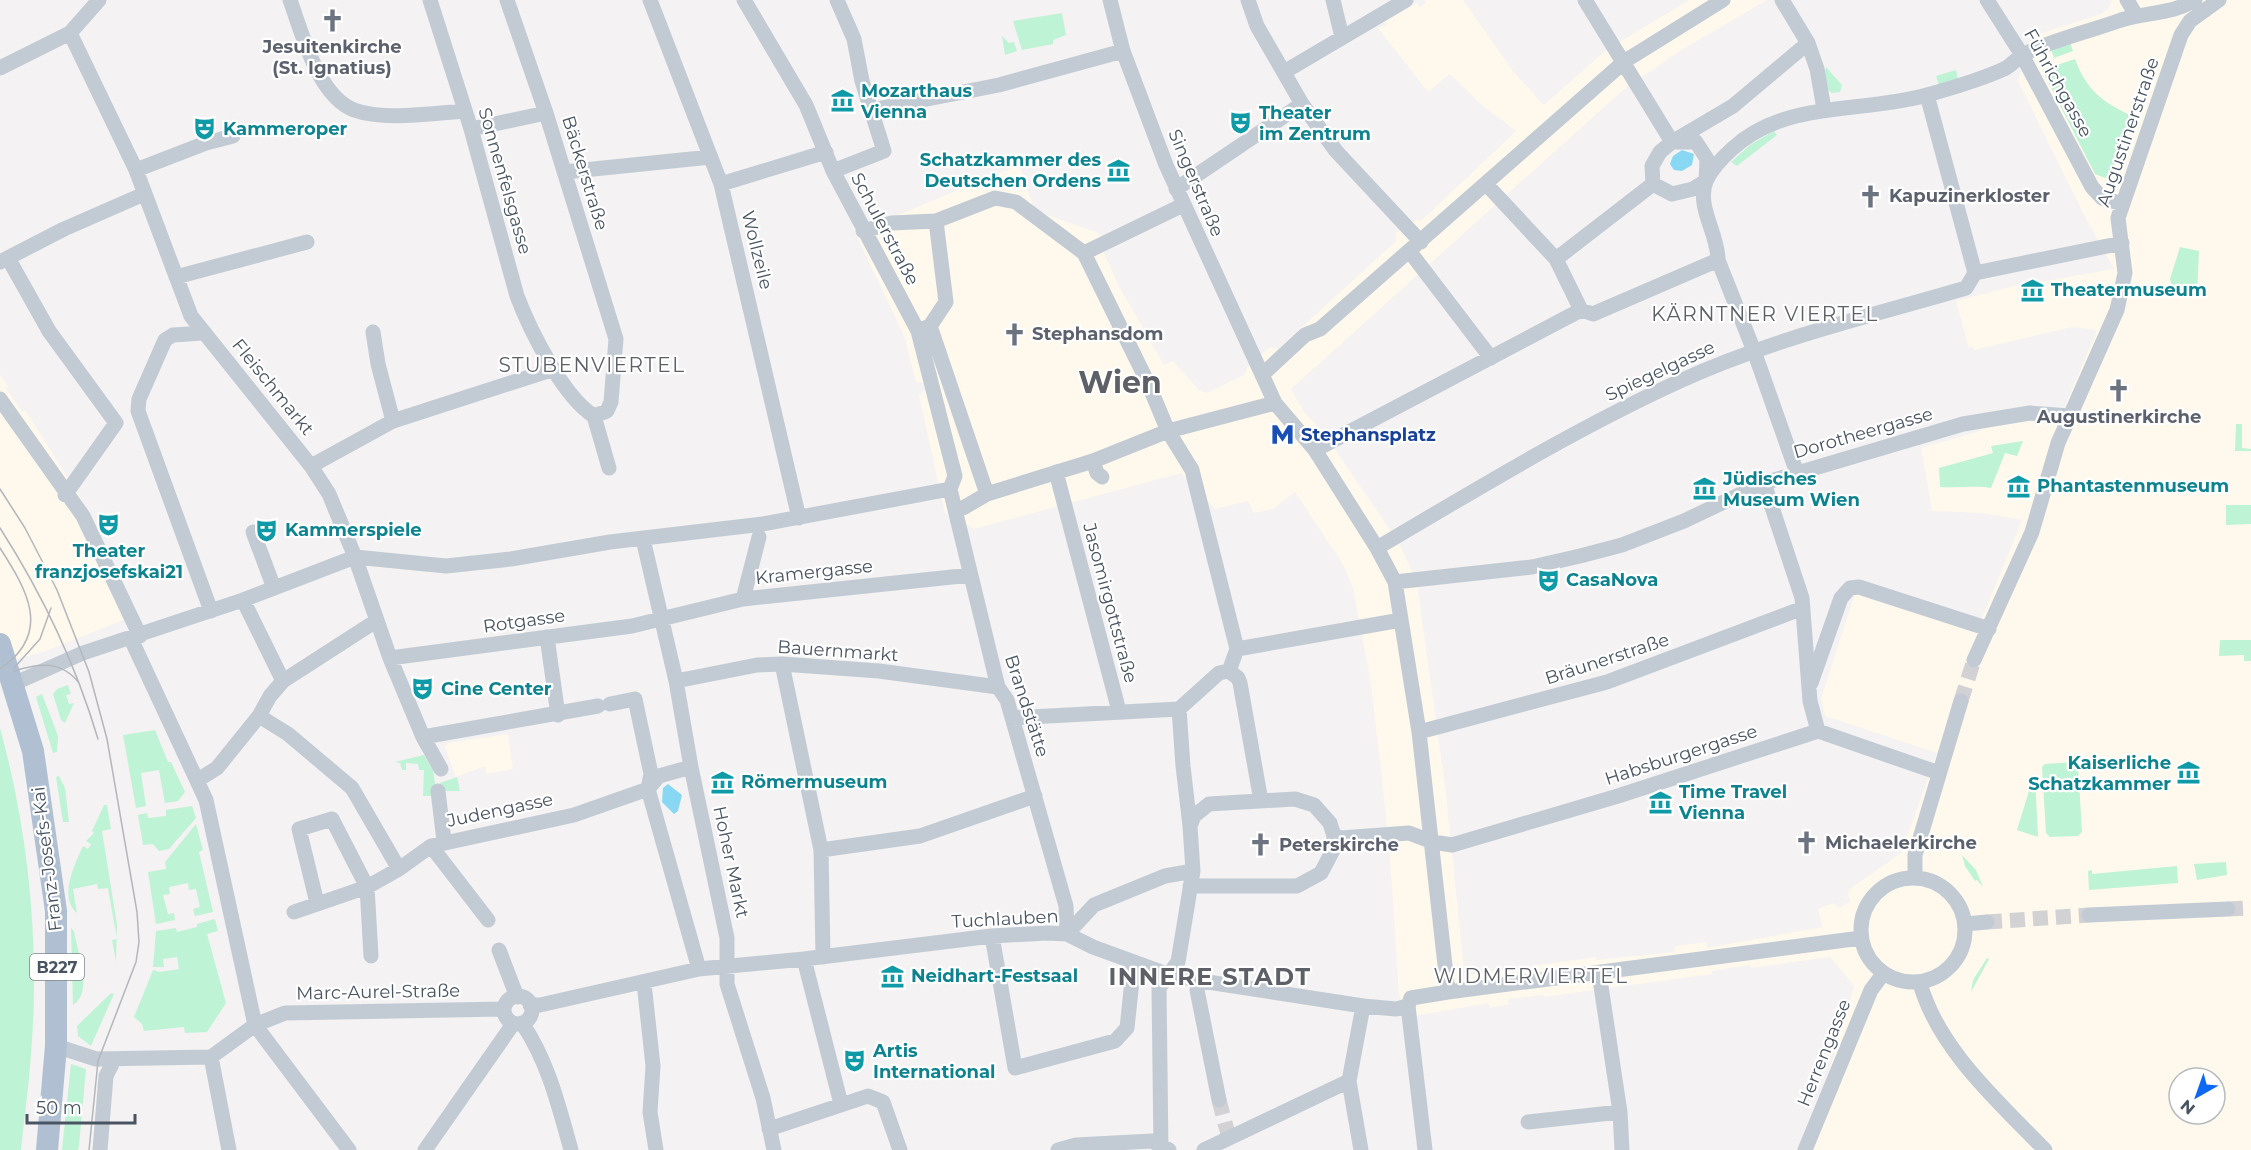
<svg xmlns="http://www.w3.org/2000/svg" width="2251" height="1150" font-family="Montserrat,sans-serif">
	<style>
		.commercial { fill: #fef9ec; fill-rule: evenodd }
		.green { fill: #bff3d5 }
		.water { fill: #89d8f3 }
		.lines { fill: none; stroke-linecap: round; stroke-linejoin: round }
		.street-tunnel { stroke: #d2d2d5; stroke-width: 15; stroke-dasharray: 15 8; stroke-linecap: butt }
		.street { stroke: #c2cbd4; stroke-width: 15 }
		.primary { stroke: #b0c0d2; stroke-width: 22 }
		.tram { stroke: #b3b6bc; stroke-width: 1.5 }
		.labels { text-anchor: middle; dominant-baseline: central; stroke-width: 4.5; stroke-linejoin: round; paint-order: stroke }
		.shield { fill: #fff; stroke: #7f8790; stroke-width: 1.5 }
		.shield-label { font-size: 16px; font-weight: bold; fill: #485461 }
		.worship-label { font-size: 18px; font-weight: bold; fill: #5b616d; stroke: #fff; text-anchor: start }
		.street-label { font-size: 18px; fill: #485461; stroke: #fff }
		.culture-label { font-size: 18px; font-weight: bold; fill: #0d838f; stroke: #fff; text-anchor: start }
		.transit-label { font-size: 18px; font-weight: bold; fill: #164399; stroke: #fff; text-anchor: start }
		.neighbourhood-label { font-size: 20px; letter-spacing: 1.5px; fill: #5d6167; stroke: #fff }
		.district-label { font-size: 24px; font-weight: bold; letter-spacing: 1.5px; fill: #5d6167; stroke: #fff }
		.town-label { font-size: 30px; font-weight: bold; fill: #5d6167; stroke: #fff }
	</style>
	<rect width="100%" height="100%" fill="#f4f2f2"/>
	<path class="commercial" d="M1424,0h39l50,71 31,34 61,-54 84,-51h78l-87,51 -57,39 -332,299 13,23 19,20 61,89 18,28 15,35 28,201 19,184 -3,5 5,6 7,-6 123,-17 1,3 77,-8 1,-6 32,-4v6l115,-21 -4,-18 15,-6 6,5 11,-7 -2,-8 2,-4 51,-36 36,-100 -112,-37 -4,-18 35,-107 120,42 46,-113 -40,-7 -50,-2 -11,-63 59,-17v-4l84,-19 33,-78 -25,-3 -98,23 -2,-3 -3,1 -13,-47 82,-21 1,2 75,-13 -31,-56 -65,-132 14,-45 69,-22 8,-6 3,-8h139v1150h-445l48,-164 -24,-29 -79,11 -1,-3 -38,6v3l-168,23 -1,-2 -35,4 1,5 -19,4 -2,-5 -73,13 -16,-20 -9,-139 -9,-87 -11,-92 -17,-89 -9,-23 -49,-74 -22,17 -19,4 -6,-12 -33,8 -34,-36 -207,56 -29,-16 -26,-117 6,-6 -2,-7 -7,-1 -12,-46 -52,-110h19l148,-61 16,46 64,22 6,22 14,31 45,79 9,-4 26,29 8,3 38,-19 2,-6 23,-21 8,2 118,-108v-8l20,-13h6l94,-89 -33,-25 -33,-32 -22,18 -51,-65 10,-1 -2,-4 32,-19 3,4 6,-4zM2179,1078h36v36h-36z
		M0,374l8,12 -2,2 16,24 3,-2 55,87 56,118 -93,37 -43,11z
		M508,734l5,35 -27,5 -1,-8 -29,11 -11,-30 3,-4z"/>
	<path class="green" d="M1062,13l4,22 -13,5v4l-31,6 -9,-29z
		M1002,36l7,7 5,-1 3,9 -12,4z
		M2070,42l3,9 -19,7 -3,-9z
		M2075,59c11,30 27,43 55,56l-19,59 -6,4 -10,-4 -53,-104z
		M1826,67l16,18 -2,7 -8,1 -6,-5 -2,-13z
		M1956,70l2,9 -19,6 -3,-9z
		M1774,131l3,4 -40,31 -6,-4 19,-17z
		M2180,247l19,4 -2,45 -25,-9 -2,-8z
		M2236,424h6v24l9,1v2h-16z
		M2023,441l-6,15 -12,-3 -14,35c-12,-3 -35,0 -51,-1l-1,-19 54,-15 -2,-7z
		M2226,505h25v19l-25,1z
		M2220,640h31v21h-7v-6l-25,1z
		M68,685l3,9 -5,1 3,9 5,-1 -9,20 -4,-3 -8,-26 4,-5z
		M42,694l16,42 -1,16 -4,1 -17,-56z
		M0,728c29,105 40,218 31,326 -2,32 -7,64 -10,96h-21z
		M155,730l13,32h3l14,30 -7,9 -13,2 -6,-33 -18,3 5,33 -10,2 -13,-73z
		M424,755l9,15 3,21 -4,5h-9l1,-26h-5l-1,-6 -12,-1v7h-4l-2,-7 -5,-1z
		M2074,762l4,3 4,67 -4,4 -28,1 -4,-4 -4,-66 3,-3z
		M2034,775l1,1 3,61 -21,-7z
		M59,776l6,12 4,34h-6l-7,-45z
		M457,777l3,14h-20v-8z
		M104,805h3l4,24 -9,2 15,94 -1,37 -4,-22 5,-1 -9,-51 -10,1 -1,-5 -24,5 4,24c-19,-16 -2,-49 6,-67l5,3 3,-5 -5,-3 8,-8 -2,-2z
		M192,806l4,12 -27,31 -10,2 -6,-7 -10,1 -5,-30 9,-2 1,5 18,-2v-6z
		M196,824l7,26 -4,2 14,60 -18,4 -2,-7 7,-2 -4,-18 -7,1 -1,-7 -19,4 1,7 -7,1 5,19 6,-1 1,7 -19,4 -8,-52 18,-3 -1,-7z
		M1962,855l14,15 7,17 -6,-7 -2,1 -10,-15z
		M2226,862l1,13 -30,5 -3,-16z
		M2177,866l1,17 -89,7 -1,-19 4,-1v4z
		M215,919l3,12 -11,3 19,69 -19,29 -22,1 -1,-6 -40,4 -2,-7 -8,-7 19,-47 7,2 19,-3 -2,-12 -14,2 1,8h-11l3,-36 20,-3 1,4 20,-5v-3z
		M71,928l3,3c3,20 20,61 -1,74z
		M1987,958l2,1 -18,33 2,-12z
		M111,993l3,1 -23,52 -13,-10 -1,-10z
		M71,1064l15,5 -7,77 -1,4h-16z"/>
	<path class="water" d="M1682,150l12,4 -2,11 -10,6 -8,-1 -4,-6 3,-8z
		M668,784l14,11 -4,16 -4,3 -12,-12 1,-14z"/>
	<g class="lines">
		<path class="street-tunnel" d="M1961,701l13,-41
			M2228,909l23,-1
			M1987,922l102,-7
			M1219,1100l10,38"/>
		<path class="street" d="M290,0c12,33 28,96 64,110 31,11 79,3 111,1
			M430,0l41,129 46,167c13,34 46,101 77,120l15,52
			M507,0l39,113 70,226 -5,63 -4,9 -13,5
			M650,0l71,184 78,334
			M744,0l62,105 27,66 85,160 37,145 -5,13
			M1110,0l13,51 43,114 109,238 40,47 62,98 18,34 24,150 29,260
			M1248,0l9,26 45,78 34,47 85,91
			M1333,0l9,37
			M1585,0l87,142h24l11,17 -1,22
			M1782,0l26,43 9,26 7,40
			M1987,0l35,55 70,132 10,11 21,6
			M2127,0l9,15
			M70,33l66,137 55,146 120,150 18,28 26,63 35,101 33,79 18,32
			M0,68l70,-35 29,-33
			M1284,72l122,-72
			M1927,95l48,178
			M871,110l128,-25 124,-34
			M471,129l75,-16
			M136,170l70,-27 27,-7
			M833,171l51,-20 -22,-70 -8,-42 -17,-39
			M564,172l147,-15
			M721,184l105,-32
			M1486,184l70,75 25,51
			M1653,184l19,10 21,-5 13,-8
			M1176,189l126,-85
			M863,231l29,-8 44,-2
			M1410,252l81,106
			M1084,253l99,-48
			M8,258l41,73 67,92 -51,72
			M1556,259l97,-75 -1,-18 8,-14 12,-10 61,-36 75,-63
			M0,262l64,-33 80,-35
			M1975,273l147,-30
			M176,277l131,-35
			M930,326l57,168
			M918,331l12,-5 16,-24 -10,-81 59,-23 21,4 68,51 64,130 20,48 24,39 45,179 -8,22
			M373,332l5,32 15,57
			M203,333l-30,2 -8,5 -26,59 -1,12 73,200
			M1262,375l43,-40 15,-6 305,-268 98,-61
			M0,399l83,117 57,120
			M1315,450l266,-140 12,4 125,-54
			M1093,461l4,12 5,4
			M311,466l82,-45 161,-52
			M1056,472l63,239
			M1797,473l-43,-122 -36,-91c0,-27 -22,-53 -12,-79 6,-13 16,-23 26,-32 55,-50 128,-35 195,-54 25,-7 53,-15 77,-26 7,-3 12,-10 18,-14 24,-13 72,-25 99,-35 25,-8 52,-6 74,-20
			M1764,483l38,115 8,103 8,30
			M950,489l48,198 9,13 59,206 1,28
			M963,508l24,-14 106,-33 75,-30 107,-28
			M253,532l21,56
			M643,539l33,142 15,86 36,171v46l36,114 11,52
			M1377,548c100,-59 198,-119 303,-167 91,-42 191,-65 286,-93l9,-15
			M1395,582l137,-15 48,-11 42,-11 62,-24 80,-38 199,-59 67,-11 40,3
			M743,599l16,-62
			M243,600l40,81
			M547,637l11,78
			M131,639l75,161 49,225 94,125
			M1237,649l164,-29
			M390,658l242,-32 111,-27 228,-24
			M1974,660l58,-128 26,-89 59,-133 8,-37 -7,-55 63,-183 9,-14 29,-21
			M782,664l39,186 2,107
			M1229,671l9,7 2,5 21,118
			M676,681l81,-16 25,-1 97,7 119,16
			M1811,683l30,-85 9,-10 9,-1 130,42
			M13,684l70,-31 160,-53 112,-43 91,9 65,-7 99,-17 153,-18 187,-35
			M610,704l25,-5 16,75 -3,15 51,180
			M1179,709l4,57 7,60
			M1179,709l40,-36 10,-2
			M259,716l29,18 64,54 47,81
			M1012,718l167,-9
			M1419,732l188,-50 196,-74
			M423,737l175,-31
			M198,780l19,-12 42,-52 11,-20 13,-15 93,-60
			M438,791l6,50
			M1334,836l7,2 68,-5 24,9 19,3 166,-49 200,-65 121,42
			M431,846l57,74
			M821,850l99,-14 115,-40
			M1861 930a52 52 0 1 1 104 0a52 52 0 1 1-104 0Z
			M1915,878v-23l46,-154
			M317,903l-18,-74 33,-10 35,68 4,69
			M294,912l73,-25 32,-18 32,-23 143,-31 74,-26 11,-13 32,-9
			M2089,915l139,-6
			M1965,924l22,-2
			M1067,934l27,-29 71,-29 28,-5
			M992,936l23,132 100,-27 12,-13 7,-66
			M499,950l18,47
			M804,959l37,145
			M1599,973l21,139 2,38
			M644,983l9,83 -3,46 6,38
			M1920,983c18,66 79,119 125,167
			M1197,990l22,110
			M504 1010a14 14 0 1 1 28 0a14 14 0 1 1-28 0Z
			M530,1005h10l159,-36 105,-10 188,-23 55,-3 20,1 26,13 41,15 33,12 28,6 168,26 33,3 12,-3 3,-8 37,-6 413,-54
			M1408,1006l17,144
			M522,1023c26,38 37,84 49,127
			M56,1046l40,13 115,-2 44,-32 30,-12 219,-4
			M211,1057l18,93
			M1528,1122l92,-10
			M769,1129l99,-33 15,6 17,48
			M100,1150l6,-74 8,-16
			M425,1150l88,-126
			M1058,1150l18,-5 76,-4 17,9
			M1161,1150l-2,-162 19,-26 15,-91 -3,-45 4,-10 15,-12 86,-5 19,6 16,18 4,13 -1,14 -12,23 -24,13h-107
			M1204,1150l145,-69
			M1361,1150l-12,-69 14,-75
			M1805,1150l66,-160 12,-16"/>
		<path class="primary" d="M0,644l33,107 23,160v135l-9,104"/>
		<path class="tram" d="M0,489l25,39 32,62 32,82 18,67 30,173 2,30 -3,20 -38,99 -9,89
			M0,528c43,67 75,134 98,211
			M0,548c27,42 53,85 0,121
			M14,668l26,-29 11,-31
			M14,671c25,-8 47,-11 65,12"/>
	</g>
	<defs>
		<symbol id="church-bare" viewBox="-9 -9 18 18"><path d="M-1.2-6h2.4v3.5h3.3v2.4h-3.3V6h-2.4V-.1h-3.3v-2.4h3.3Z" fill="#6b7280" stroke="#fff" stroke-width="2.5" paint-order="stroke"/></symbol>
		<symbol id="museum-bare" viewBox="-9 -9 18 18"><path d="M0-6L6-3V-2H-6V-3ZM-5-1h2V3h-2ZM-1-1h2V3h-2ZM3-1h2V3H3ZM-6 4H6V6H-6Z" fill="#0f9aa8" stroke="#fff" stroke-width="2.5" paint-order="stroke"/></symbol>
		<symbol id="theatre-bare" viewBox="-9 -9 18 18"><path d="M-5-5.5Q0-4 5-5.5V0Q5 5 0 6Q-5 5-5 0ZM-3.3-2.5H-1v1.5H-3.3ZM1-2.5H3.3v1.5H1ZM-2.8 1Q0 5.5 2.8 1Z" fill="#0f9aa8" stroke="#fff" stroke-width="2.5" paint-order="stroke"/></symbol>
		<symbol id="metro-bare" viewBox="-9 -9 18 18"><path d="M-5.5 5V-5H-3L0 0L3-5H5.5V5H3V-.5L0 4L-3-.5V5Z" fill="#1a4fb4" stroke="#fff" stroke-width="2.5" paint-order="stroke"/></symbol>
	</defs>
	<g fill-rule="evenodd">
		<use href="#church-bare" x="316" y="4" width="33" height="33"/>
		<use href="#museum-bare" x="826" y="84" width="33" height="33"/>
		<use href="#theatre-bare" x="1224" y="106" width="33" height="33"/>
		<use href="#theatre-bare" x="188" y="112" width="33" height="33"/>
		<use href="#museum-bare" x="1102" y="154" width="33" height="33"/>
		<use href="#church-bare" x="1854" y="180" width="33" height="33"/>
		<use href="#museum-bare" x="2016" y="274" width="33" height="33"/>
		<use href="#church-bare" x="998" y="318" width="33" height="33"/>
		<use href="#church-bare" x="2102" y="374" width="33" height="33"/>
		<use href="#metro-bare" x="1266" y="418" width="33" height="33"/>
		<use href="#museum-bare" x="2002" y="470" width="33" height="33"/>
		<use href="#museum-bare" x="1688" y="472" width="33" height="33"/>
		<use href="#theatre-bare" x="92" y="508" width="33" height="33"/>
		<use href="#theatre-bare" x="250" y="514" width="33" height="33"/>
		<use href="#theatre-bare" x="1532" y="564" width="33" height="33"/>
		<use href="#theatre-bare" x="406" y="672" width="33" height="33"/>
		<use href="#museum-bare" x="2172" y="756" width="33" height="33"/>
		<use href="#museum-bare" x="706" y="766" width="33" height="33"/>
		<use href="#museum-bare" x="1644" y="786" width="33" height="33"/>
		<use href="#church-bare" x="1790" y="826" width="33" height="33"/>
		<use href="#church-bare" x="1244" y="828" width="33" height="33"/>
		<use href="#museum-bare" x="876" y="960" width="33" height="33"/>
		<use href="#theatre-bare" x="838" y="1044" width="33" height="33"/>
	</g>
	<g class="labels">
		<rect class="shield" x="30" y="954" width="54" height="26" rx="4.5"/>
		<g class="shield-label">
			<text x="57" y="967">B227</text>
		</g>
		<g class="worship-label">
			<text x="332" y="47" text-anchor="middle">Jesuitenkirche<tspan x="332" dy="21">(St. Ignatius)</tspan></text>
			<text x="1889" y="196">Kapuzinerkloster</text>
			<text x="1032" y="334">Stephansdom</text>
			<text x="2119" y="417" text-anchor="middle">Augustinerkirche</text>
			<text x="1825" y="843">Michaelerkirche</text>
			<text x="1279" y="845">Peterskirche</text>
		</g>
		<g class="street-label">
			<text transform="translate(2058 83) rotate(61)">Führichgasse</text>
			<text transform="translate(2128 132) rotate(-71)">Augustinerstraße</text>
			<text transform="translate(585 173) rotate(73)">Bäckerstraße</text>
			<text transform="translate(505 181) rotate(74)">Sonnenfelsgasse</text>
			<text transform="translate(1196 183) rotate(67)">Singerstraße</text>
			<text transform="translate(885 229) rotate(62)">Schulerstraße</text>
			<text transform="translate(757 250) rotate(76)">Wollzeile</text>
			<text transform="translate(1660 371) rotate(-25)">Spiegelgasse</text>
			<text transform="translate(273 387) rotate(51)">Fleischmarkt</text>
			<text transform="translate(1863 433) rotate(-16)">Dorotheergasse</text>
			<text transform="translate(814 572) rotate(-6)">Kramergasse</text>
			<text transform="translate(1110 603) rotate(75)">Jasomirgottstraße</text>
			<text transform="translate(524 621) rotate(-8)">Rotgasse</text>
			<text transform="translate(838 651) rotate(4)">Bauernmarkt</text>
			<text transform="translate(1607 659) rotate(-18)">Bräunerstraße</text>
			<text transform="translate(1027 706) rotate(72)">Brandstätte</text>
			<text transform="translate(1681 755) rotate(-18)">Habsburgergasse</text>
			<text transform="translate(500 810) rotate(-12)">Judengasse</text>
			<text transform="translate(47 859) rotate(-97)">Franz-Josefs-Kai</text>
			<text transform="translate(731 862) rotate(78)">Hoher Markt</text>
			<text transform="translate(1005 919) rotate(-3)">Tuchlauben</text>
			<text transform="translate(378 992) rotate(-1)">Marc-Aurel-Straße</text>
			<text transform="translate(1824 1053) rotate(-68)">Herrengasse</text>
		</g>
		<g class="culture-label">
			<text x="861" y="91">Mozarthaus<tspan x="861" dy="21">Vienna</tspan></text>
			<text x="1259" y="113">Theater<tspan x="1259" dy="21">im Zentrum</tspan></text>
			<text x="223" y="129">Kammeroper</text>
			<text x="1101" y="160" text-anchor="end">Schatzkammer des<tspan x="1101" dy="21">Deutschen Ordens</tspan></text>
			<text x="2051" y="290">Theatermuseum</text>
			<text x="1723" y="479">Jüdisches<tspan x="1723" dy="21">Museum Wien</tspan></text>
			<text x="2037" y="486">Phantastenmuseum</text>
			<text x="285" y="530">Kammerspiele</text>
			<text x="109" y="551" text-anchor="middle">Theater<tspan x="109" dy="21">franzjosefskai21</tspan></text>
			<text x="1566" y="580">CasaNova</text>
			<text x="441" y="689">Cine Center</text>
			<text x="2171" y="763" text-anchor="end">Kaiserliche<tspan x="2171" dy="21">Schatzkammer</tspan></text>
			<text x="741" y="782">Römermuseum</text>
			<text x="1679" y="792">Time Travel<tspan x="1679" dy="21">Vienna</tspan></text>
			<text x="911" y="976">Neidhart-Festsaal</text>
			<text x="873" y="1051">Artis<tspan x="873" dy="21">International</tspan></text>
		</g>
		<g class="transit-label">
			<text x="1301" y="435">Stephansplatz</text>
		</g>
		<g class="neighbourhood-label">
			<text x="1765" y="314">KÄRNTNER VIERTEL</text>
			<text x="592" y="365">STUBENVIERTEL</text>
			<text x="1531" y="976">WIDMERVIERTEL</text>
		</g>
		<g class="district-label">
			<text x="1210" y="976">INNERE STADT</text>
		</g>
		<g class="town-label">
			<text x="1120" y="382">Wien</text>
		</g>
	</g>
	<g transform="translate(2197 1096) rotate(220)"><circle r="28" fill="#ffffff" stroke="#b6bbc0" stroke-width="1.5"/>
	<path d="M0-4.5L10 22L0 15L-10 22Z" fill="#0d68f3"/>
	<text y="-9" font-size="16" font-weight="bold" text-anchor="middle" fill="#485461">N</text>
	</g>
	<path d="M27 1114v9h108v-9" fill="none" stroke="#485461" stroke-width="3"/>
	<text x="36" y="1114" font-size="18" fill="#485461" stroke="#ffffff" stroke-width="4.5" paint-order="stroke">50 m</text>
</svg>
